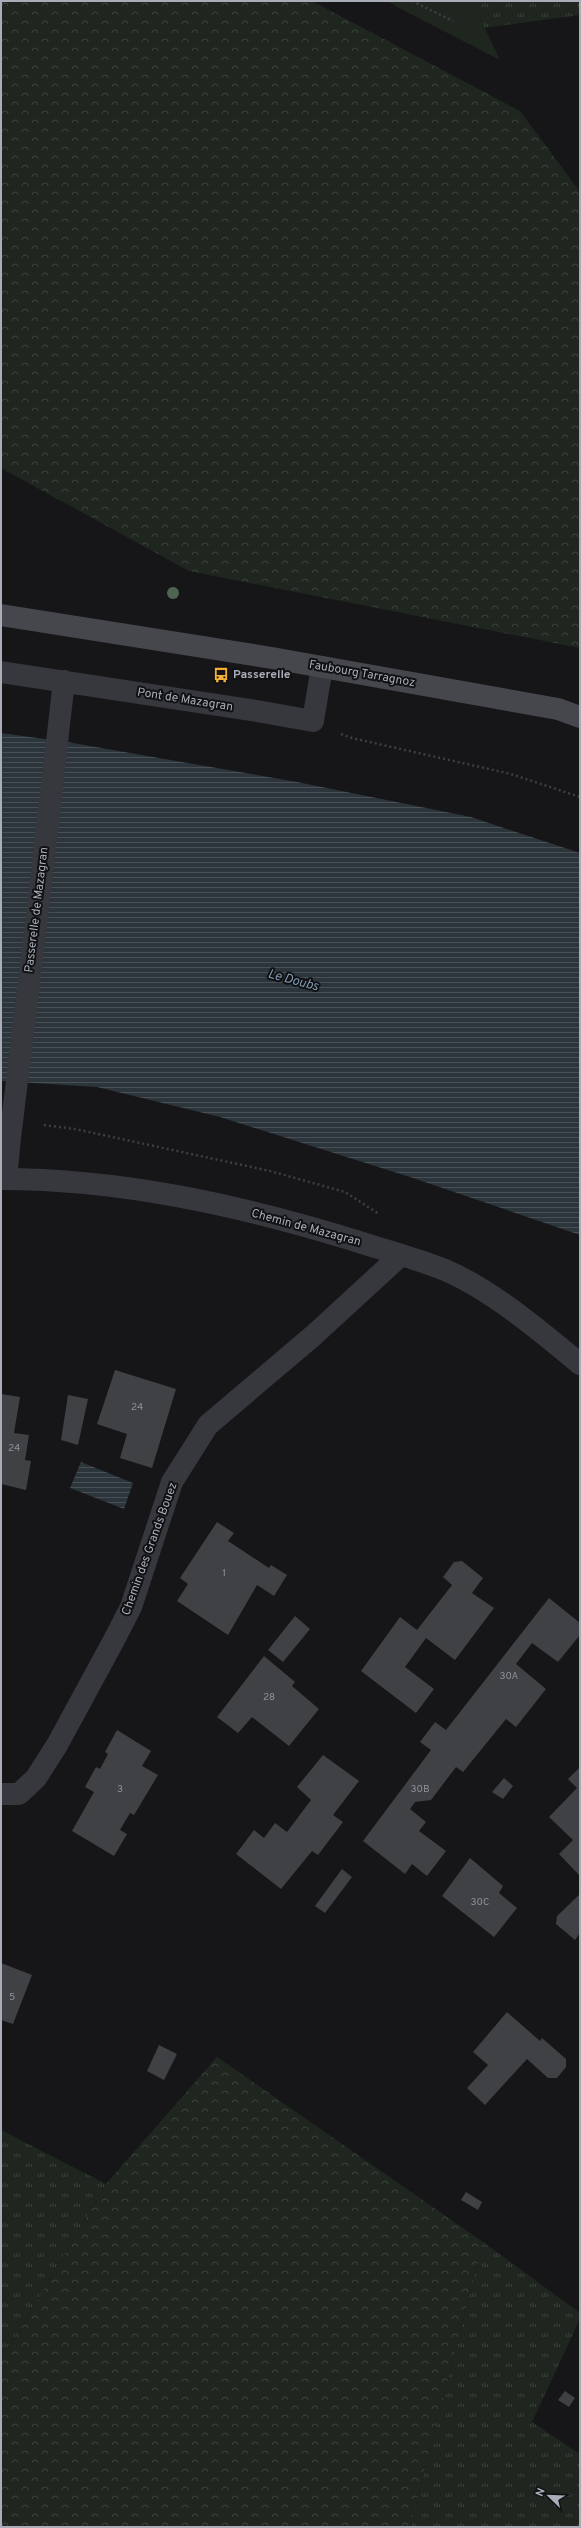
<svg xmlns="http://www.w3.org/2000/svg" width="581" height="2528" font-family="Overpass,sans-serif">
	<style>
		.grass { fill: url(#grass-tufts) }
		.forest { fill: url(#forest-crowns) }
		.park { fill: #1e261f }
		.water { fill: url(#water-rules) }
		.building { fill: #404145 }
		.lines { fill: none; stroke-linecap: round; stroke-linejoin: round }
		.path { stroke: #3d3f44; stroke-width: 2.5; stroke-dasharray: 2 3; stroke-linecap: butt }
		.minor { stroke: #37383d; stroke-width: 22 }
		.secondary { stroke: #45474d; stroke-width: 22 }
		.minor-bridge { stroke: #37383d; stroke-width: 22 }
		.tree { fill: #506452 }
		.labels { text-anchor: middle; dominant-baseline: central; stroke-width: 4; stroke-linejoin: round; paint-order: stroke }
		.number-label { font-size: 10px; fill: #8e929b }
		.street-label { font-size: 12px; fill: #a8adb8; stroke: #111113 }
		.poi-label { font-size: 12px; font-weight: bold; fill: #a8adb8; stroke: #111113; text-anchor: start }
		.water-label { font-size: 13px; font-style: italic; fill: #7f9bb3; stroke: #111113 }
	</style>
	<defs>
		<pattern id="grass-tufts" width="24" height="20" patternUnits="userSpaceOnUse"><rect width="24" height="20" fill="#1e261f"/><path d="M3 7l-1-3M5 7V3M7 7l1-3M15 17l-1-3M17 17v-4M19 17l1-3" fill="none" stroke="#3c433d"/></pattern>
		<pattern id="forest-crowns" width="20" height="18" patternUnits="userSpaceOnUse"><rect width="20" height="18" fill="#1e261f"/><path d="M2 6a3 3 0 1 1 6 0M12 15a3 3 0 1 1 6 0" fill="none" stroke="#3c433d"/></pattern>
		<pattern id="water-rules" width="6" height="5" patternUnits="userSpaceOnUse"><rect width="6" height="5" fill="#2c353c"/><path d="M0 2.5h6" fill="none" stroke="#485056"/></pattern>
	</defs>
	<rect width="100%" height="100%" fill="#161618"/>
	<path class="grass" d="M472,1h108v14l-96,13z
		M1,2130l105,54 -105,178z
		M483,2242l97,71v6l-48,103 48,32v73h-170z"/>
	<path class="forest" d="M1,1h311l208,110 60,81v456l-391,-77 -188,-103z
		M217,2057l266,185 -73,285h-409v-165l105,-178z"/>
	<path class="park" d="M388,1h84l28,59 -103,-53z"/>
	<path class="water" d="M1,733l66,9 230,40 174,35 109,36v382l-167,-57 -193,-61 -123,-30 -96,-6z
		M81,1462l52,21 -9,26 -54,-21z"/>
	<path class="building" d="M115,1370l61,19 -24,79 -32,-10 7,-24 -30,-10z
		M1,1394l19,3 -6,36 15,2 -4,25 6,1 -5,29 -25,-6z
		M68,1395l20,4 -10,46 -17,-5z
		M217,1522l17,11 -6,8 41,27 2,-3 16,10 -13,21 -17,-11 -29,50 -51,-34 11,-17 -8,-6z
		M462,1561l21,17 -11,15 22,15 -39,52 -29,-22 -21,29 29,22 -18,24 -55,-42 39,-54 17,13 35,-45 -9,-8 11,-15z
		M549,1598l31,25v12l-22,27 -26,-19 -16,21 30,25 -30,38 -10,-8 -43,53 -7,-5 -25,33 -16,2 -5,7 16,13 -7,9 27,20 -19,25 -15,-12 -7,10 -42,-33 68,-91 -11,-8 15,-20 11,8z
		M295,1616l15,13 -27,33 -15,-12z
		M264,1656l31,26 -3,4 27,23 -30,37 -37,-29 -14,16 -21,-16z
		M117,1730l34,21 -9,15 16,9 -24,40 -4,-2 -10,17 7,4 -13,22 -42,-25 22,-39 -9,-5 11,-20 4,2 8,-15 -3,-2z
		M323,1755l36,26 -26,34 10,7 -25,33 -6,-4 -31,38 -45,-35 18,-24 10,8 11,-15 12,9 24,-32 -14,-13z
		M580,1767v109l-21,-22 14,-14 -24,-23 28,-29 -9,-9z
		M504,1778l9,8 -10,13 -11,-7z
		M470,1858l33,28 -4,7 18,15 -23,29 -52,-41z
		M342,1869l10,8 -27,36 -10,-7z
		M580,1894v39l-5,7 -19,-16 1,-8z
		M1,1963l31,12 -19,49 -12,-4z
		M507,2012l33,29 2,-3 24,21v8l-9,11h-9l-21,-19 -42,46 -18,-17 21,-23 -15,-13z
		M159,2045l18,9 -13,26 -17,-9z
		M466,2192l16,10 -4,8 -17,-10z
		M565,2391l10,7 -6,9 -11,-7z"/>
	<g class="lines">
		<path class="path" d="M412,1l41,20
			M341,734l11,4 159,36 69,23
			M44,1125l31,4 195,42 75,21 34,22"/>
		<path class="minor" d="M1,672l256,39 56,10 9,-54
			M36,925l28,-244
			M1,1179c119,0 238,26 352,61 30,10 62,18 92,30 47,20 95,61 135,94
			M6,1179l4,-41
			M1,1794h18l17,-16 21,-33 57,-105 17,-33 41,-125 36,-57 106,-90 87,-80"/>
		<path class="secondary" d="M1,615l271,43 286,51 22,8"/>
		<path class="minor-bridge" d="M10,1138l26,-213"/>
	</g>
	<circle class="tree" cx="173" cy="593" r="6"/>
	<defs>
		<symbol id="bus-bare" viewBox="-9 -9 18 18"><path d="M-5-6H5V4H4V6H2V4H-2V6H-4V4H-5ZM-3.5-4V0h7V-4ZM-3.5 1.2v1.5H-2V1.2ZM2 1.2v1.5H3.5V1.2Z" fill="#f2b134" stroke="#111113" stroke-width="2.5" paint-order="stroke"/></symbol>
	</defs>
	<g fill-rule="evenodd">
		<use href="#bus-bare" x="210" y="664" width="22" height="22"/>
	</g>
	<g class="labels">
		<g class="number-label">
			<text x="137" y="1407">24</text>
			<text x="14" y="1448">24</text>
			<text x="224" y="1573">1</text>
			<text x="509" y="1676">30A</text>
			<text x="269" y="1697">28</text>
			<text x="120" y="1789">3</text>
			<text x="420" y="1789">30B</text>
			<text x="480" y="1902">30C</text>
			<text x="12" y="1997">5</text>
		</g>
		<g class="street-label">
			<text transform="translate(362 674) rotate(10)">Faubourg Tarragnoz</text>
			<text transform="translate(185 700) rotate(9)">Pont de Mazagran</text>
			<text transform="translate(37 910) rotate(-83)">Passerelle de Mazagran</text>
			<text transform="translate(306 1228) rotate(15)">Chemin de Mazagran</text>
			<text transform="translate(150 1549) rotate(-70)">Chemin des Grands Bouez</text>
		</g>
		<g class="poi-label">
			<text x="233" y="675">Passerelle</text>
		</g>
		<g class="water-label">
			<text transform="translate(293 981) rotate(15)">Le Doubs</text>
		</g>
	</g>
	<rect width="581" height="2528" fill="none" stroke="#a8adb8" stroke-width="4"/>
	<g transform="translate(549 2496) rotate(293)" stroke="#111113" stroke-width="3" paint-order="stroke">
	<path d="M0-3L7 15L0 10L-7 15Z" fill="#a8adb8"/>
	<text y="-6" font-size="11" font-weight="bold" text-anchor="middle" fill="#a8adb8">N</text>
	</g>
</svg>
